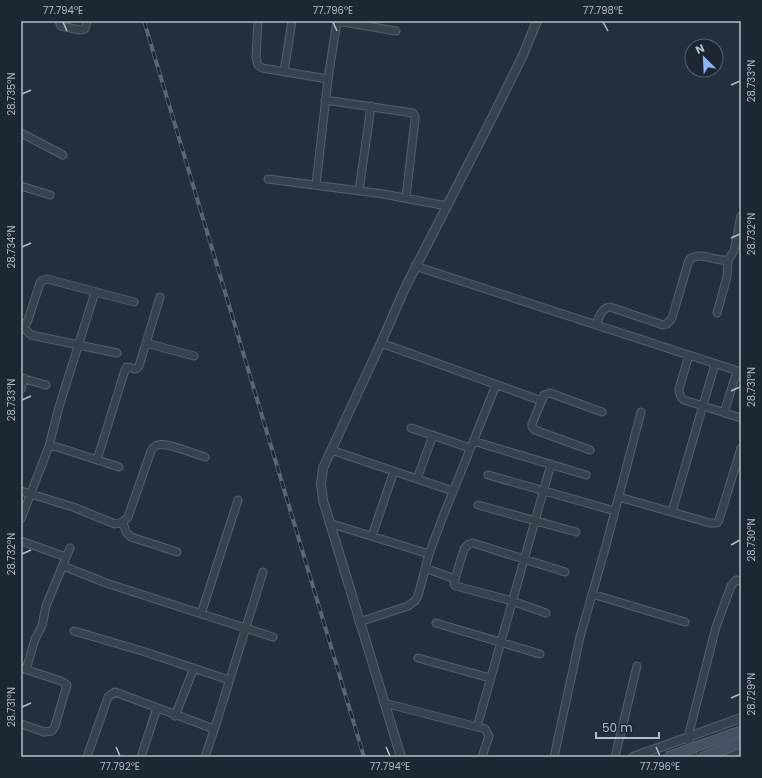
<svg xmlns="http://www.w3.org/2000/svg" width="762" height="778" font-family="Poppins,sans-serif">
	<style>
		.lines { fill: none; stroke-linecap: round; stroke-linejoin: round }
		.minor-casing { stroke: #565f6c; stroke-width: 9 }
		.tertiary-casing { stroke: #565f6c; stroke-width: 10 }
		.secondary-casing { stroke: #565f6c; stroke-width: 11 }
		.minor { stroke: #38414e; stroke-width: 7 }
		.tertiary { stroke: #38414e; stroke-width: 8 }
		.secondary { stroke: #465061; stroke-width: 9 }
		.rail-casing { stroke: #5a6575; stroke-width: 4 }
		.rail { stroke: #1d2633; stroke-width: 2.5; stroke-dasharray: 8; stroke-linecap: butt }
		.secondary-bridge-casing { stroke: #565f6c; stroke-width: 11; stroke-linecap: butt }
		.secondary-bridge { stroke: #465061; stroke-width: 9 }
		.ticks { fill: none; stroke: #b4bcc9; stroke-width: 1.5 }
		.neatline { fill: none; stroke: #b4bcc9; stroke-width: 1.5 }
		.ticks-label { font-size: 10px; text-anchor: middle; fill: #b4bcc9 }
	</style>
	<rect width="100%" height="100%" fill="#242f3e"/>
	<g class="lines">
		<defs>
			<path id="minor" d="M59,21l2,5 19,4 5,-1 2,-8
				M258,21l-2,36 2,8 4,3 66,11
				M337,21l59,10
				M284,72l8,-51
				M325,100l88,13 2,3v4l-9,77
				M21,133l42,22
				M268,179l115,15 64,12
				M316,185l12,-106 9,-58
				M21,186l29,9
				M359,191l12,-85
				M415,266l326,106
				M717,313l10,-36 1,-17
				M21,324h5l2,-4 12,-37 3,-3 4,-1 87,23
				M23,325l2,4 6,6 86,18
				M596,325c3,-7 5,-17 14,-18l53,18 4,-1 5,-6 17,-58c10,-10 26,2 39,0l6,-9 7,-35
				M146,343l48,13
				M381,343l161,58
				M689,355l-10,34c0,5 1,8 5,11l57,18
				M21,378l25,7
				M21,389l3,-11
				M724,413l13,-42
				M411,428l59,20
				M473,441l113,34
				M49,446l10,-39 36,-115
				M331,450l122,41
				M590,450l-55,-20 -3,-3v-3l12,-29 6,-2 52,19
				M97,460l28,-90 2,-3 9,2 3,-3 21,-69
				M488,475l127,36
				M417,479l16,-44
				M21,491l52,16 42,17 8,-2 5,-5 23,-66c2,-3 4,-6 7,-6 8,-3 37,9 47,12
				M619,497l91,26h7l2,-3 22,-72
				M478,505l98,27
				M672,512l43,-148
				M21,519l28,-73 8,1 62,20
				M123,522l3,10 5,5 46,15
				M329,523l100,31
				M372,536l22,-65
				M21,541l45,16
				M63,566l43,17 167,54
				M425,568l30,11 9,-30 5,-5 4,-1 92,29
				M455,579l-1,5 2,2 56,15 34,12
				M592,594l93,28
				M201,614l37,-114
				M359,622l49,-16 7,-5 3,-5 11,-42 13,-35 54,-134
				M436,623l104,31
				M74,631l68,20 87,29
				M418,658l72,20
				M21,668l40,13 6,4 -12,41 -3,5 -8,1 -23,-8
				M26,670l9,-31 7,-13 4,-20 24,-58
				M384,703l101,26 4,7 -7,21
				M175,716l19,-48
				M477,727l74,-263
				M87,757l21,-60 7,-5 99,37
				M141,757l16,-49
				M205,757l12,-36 46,-149
				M554,757l26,-120 25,-88 36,-137
				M615,757l22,-91
				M694,757l-6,-20 28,-110 15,-41 5,-6 5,1"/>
			<path id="tertiary" d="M401,757l-78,-257 -2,-16 2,-16 58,-125 24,-55 86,-168 32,-65 14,-34
				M633,757l108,-39
				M730,757l11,-4"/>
			<path id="secondary" d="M703,757l38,-14"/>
		</defs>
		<use href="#minor" class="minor-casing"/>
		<use href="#tertiary" class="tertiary-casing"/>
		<use href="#secondary" class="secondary-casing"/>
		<use href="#minor" class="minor"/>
		<use href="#tertiary" class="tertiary"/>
		<use href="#secondary" class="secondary"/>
		<defs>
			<path id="rail" d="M144,21l220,736"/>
		</defs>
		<use href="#rail" class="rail-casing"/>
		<use href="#rail" class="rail"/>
		<defs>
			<path id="secondary-bridge" d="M667,757l74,-26"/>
		</defs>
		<use href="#secondary-bridge" class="secondary-bridge-casing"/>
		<use href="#secondary-bridge" class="secondary-bridge"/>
	</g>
	<path class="ticks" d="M63,22l4,9M333,22l4,9M603,22l5,9M731,85l9,-4M22,94l9,-4M731,238l9,-4M22,247l9,-4M731,391l9,-4M22,400l9,-4M731,545l9,-5M22,554l9,-4M731,698l9,-4M22,707l9,-4M116,747l4,9M386,747l4,9M656,747l4,9"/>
	<rect width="762" height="778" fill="none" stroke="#1d2633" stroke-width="44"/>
	<g transform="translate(704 58) rotate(336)"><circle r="19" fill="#1d2633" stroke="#59626f"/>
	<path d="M0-3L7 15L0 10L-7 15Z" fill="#8ab4f8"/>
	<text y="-6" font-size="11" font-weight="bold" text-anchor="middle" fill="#b4bcc9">N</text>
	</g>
	<path d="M596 732v6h63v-6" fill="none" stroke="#b4bcc9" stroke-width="2"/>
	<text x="602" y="732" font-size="12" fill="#b4bcc9" stroke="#1d2633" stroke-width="3" paint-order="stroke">50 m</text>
	<rect x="22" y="22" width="718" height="734" class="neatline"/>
	<g class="ticks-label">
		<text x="63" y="14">77.794°E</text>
		<text x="333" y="14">77.796°E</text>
		<text x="603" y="14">77.798°E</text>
		<text transform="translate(751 81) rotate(-90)" y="4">28.733°N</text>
		<text transform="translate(11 94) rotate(-90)" y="4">28.735°N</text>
		<text transform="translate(751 234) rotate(-90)" y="4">28.732°N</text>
		<text transform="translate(11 247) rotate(-90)" y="4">28.734°N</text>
		<text transform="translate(751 387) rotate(-90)" y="4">28.731°N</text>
		<text transform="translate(11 400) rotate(-90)" y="4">28.733°N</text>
		<text transform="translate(751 540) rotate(-90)" y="4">28.730°N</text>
		<text transform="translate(11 554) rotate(-90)" y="4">28.732°N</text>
		<text transform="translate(751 694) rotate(-90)" y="4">28.729°N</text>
		<text transform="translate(11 707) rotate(-90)" y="4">28.731°N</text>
		<text x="120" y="770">77.792°E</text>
		<text x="390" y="770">77.794°E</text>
		<text x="660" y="770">77.796°E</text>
	</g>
</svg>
